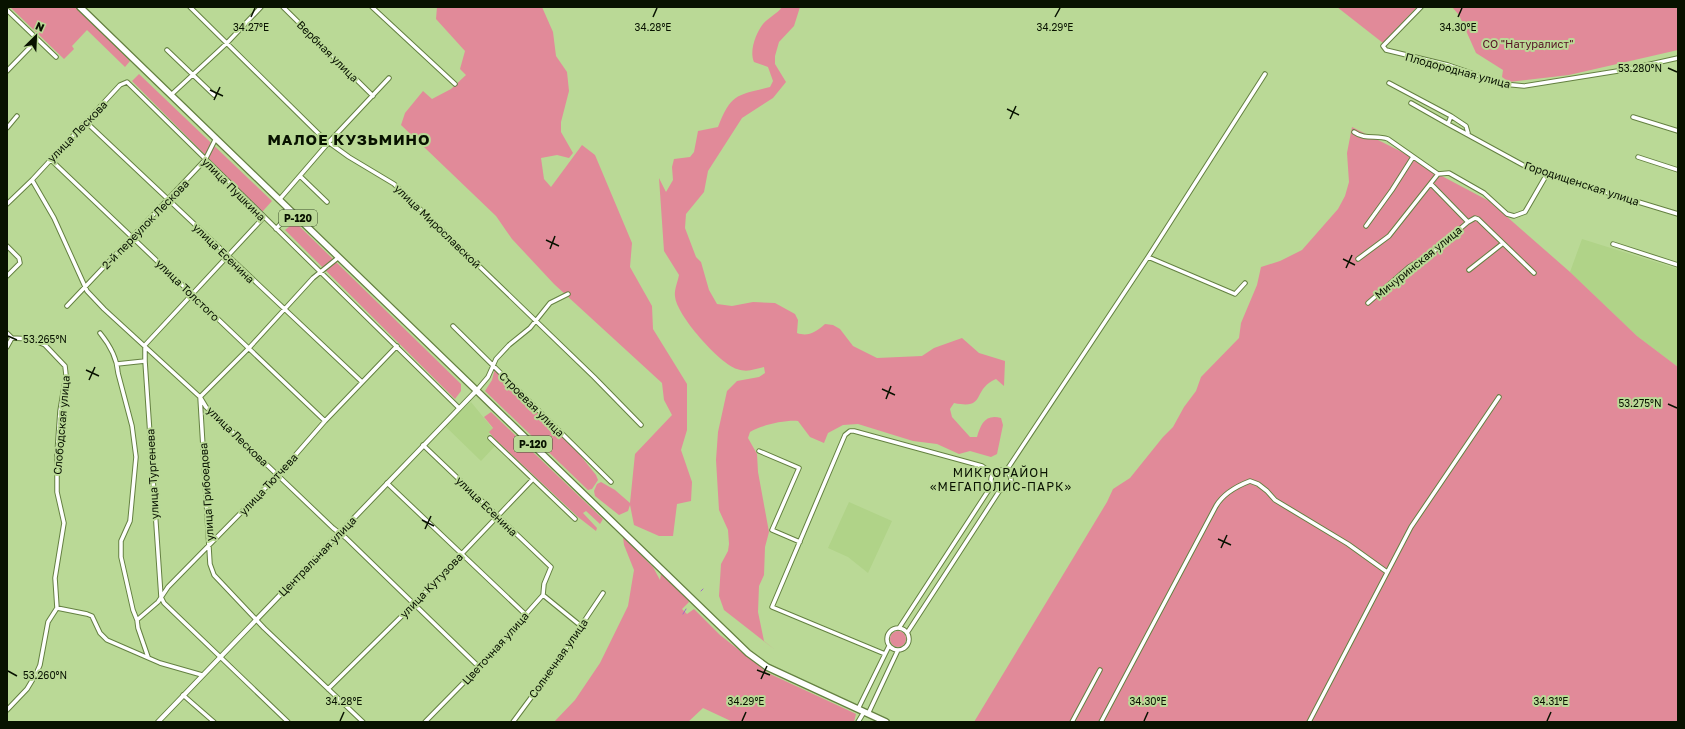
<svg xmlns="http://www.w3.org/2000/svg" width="1685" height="729" font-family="'Golos Text',sans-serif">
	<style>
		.built { fill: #b0d388 }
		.green { fill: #e18a99 }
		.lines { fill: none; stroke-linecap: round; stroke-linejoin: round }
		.stream { stroke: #9f6fc5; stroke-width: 1 }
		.minor-casing { stroke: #648041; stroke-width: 5.5 }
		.tertiary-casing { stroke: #648041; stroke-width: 6 }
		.primary-casing { stroke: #648041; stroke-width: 8 }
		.minor { stroke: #fff; stroke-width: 3.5 }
		.tertiary { stroke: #fff; stroke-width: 4 }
		.primary { stroke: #fff; stroke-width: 5.5 }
		.ticks { fill: none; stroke: #081200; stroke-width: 1.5 }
		.labels { text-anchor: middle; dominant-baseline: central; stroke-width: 4; stroke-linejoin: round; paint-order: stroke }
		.shield { fill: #bad996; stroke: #3d4e2d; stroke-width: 1 }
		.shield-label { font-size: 10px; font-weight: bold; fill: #081200 }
		.park-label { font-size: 11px; fill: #551124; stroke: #bad996 }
		.street-label { font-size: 11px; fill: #081200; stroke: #bad996 }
		.neighbourhood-label { font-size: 12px; letter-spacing: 1px; fill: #081200; stroke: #bad996 }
		.district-label { font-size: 15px; font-weight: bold; letter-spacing: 1px; fill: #081200; stroke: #bad996 }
		.ticks-label { font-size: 10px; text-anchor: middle; fill: #081200; stroke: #bad996; stroke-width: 4; stroke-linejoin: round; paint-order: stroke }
	</style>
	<rect width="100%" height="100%" fill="#bad996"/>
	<path class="built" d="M1582,239l96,30v98l-41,-31 -67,-64z
		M471,402l22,27 -7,9 9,8 -14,15 -36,-35z
		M849,502l43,19 -24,52 -20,-16 -20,-9z"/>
	<path class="green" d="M10,7h65l55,54 -5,6 -38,-37 -15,16 2,3 -10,10z
		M437,7h105l11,25 3,24 11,16 2,19 -8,31v10l12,21 -4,5 -12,-3 -16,3 3,21 7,8 31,-42 13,10 37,88 -2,24 22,39 1,23 34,55v46l-6,20 11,32 -1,19 -14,3 -4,32h-14l-25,-11 -4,-20 -2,6 -9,4 -24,-19 -1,-5 3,-7 4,-2 14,8 15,13 5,-49 37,-39 -8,-15 -2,-17 -108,-99 -42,-45 -16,-23 -95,-91 4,-12 18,-22 9,8 19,-10 15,-14 -6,-6 5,-18 -29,-32z
		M782,7h18l-6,19 -15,16 -4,14v8l11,18 -13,16 -31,20 -34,53 -4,21 -18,22 -1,14 11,29 5,5 8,28 8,14 15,2 21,-4 22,1 20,11 3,6 -1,13c11,4 19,-1 28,-9l8,1 7,4 13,17 24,12 45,-2 12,-8 28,-10 17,15 26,8 -1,25 -8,-7c-25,11 -9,31 -42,24l-4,6 2,8 18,20h7c4,-13 8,-23 24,-19l2,7 -6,29 -6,3 -21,-6 -11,3 -22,-10 -24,-3 -55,-17 -15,1 -15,8 -4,10 -14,-6 -12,-16c-14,-1 -36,4 -48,11l-2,6 9,16 1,18 11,60 -4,15 -1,28 -5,11 -1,26 6,29 10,8 -50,-39 -5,-14 2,-32 7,-13 1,-7 -1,-14 -9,-20 -3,-50 2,-28 9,-41 10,-10 22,-4 6,-4 -1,-6c-10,2 -16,6 -27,2 -17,-5 -61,-54 -62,-73 -1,-6 3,-15 4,-21l-15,-24 -5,-73 7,14 7,-12 -1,-13 2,-8 16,-2 4,-5 4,-21 20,-4c13,-34 20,-32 52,-40l3,-6 -5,-14 -14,-5c-5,-11 2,-29 9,-38 6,-7 14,-10 19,-17z
		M1337,7h80l-34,36z
		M1452,7h226v43l-109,25 -60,7 -7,-5 1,-7 -27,-17 -17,-38z
		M139,74l133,127 -10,11 -130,-131z
		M1352,127l60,30 26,17 51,27 81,71 67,64 41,31v355h-704l133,-220 6,-13 17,-11 33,-41 10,-10 11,-20 12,-16 5,-14 38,-39 2,-15 16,-38 4,-18 19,-6 22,-11 36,-41 7,-13 4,-14 -2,-29z
		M295,222l166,162v7l-6,8 -170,-169z
		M495,368l77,77 24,30 2,5 -6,9 -4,1 -103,-99 7,-11z
		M491,412l112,107 -3,5 -14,-13 -3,2 14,15 -1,3 -18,-14 -84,-79 -5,-6 4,-4 -9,-11z
		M623,537l30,30 7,13 1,-6h2l25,25 1,3 -7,7 5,5 7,-5 26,26 48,38 84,39 4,2 -2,8h-121l-30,-14 -15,14h-134l21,-22 25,-37 28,-57 6,-36 -10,-25z
		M890 639a8 8 0 1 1 16 0a8 8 0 1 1-16 0Z"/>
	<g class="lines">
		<path class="stream" d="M701,591l2,-2
			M683,614l3,-5"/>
		<defs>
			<path id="minor" d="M190,7l134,132 25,18 45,27 200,193 47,48
				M283,7l90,89
				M372,7l83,77
				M1421,7l-38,39 3,4 62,15 55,19 21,2 100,-16 54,-12
				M7,10l49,47
				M167,50l47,45
				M7,71l30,-31
				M1389,83l62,33
				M172,94l55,-51 34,-36
				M1411,103l37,21
				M1633,117l45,14
				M86,122l276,260
				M7,128l10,-12
				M1354,132c11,8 22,3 34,7l50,35
				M1468,133l-2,-7 -15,-10 -3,8 75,41 20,8 135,41
				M1638,157l40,13
				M50,159l275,262
				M300,176l27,26
				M32,180l22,38 33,73 17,18 96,88 6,10 14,13 113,108 13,10 133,129
				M1431,184l37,38 7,-4 3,1 56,54
				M279,200l50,-58 60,-64
				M7,204l25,-24 88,-95 7,-3 332,326
				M263,218l-118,127v16l16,236 3,6 124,119
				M284,220l13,-3
				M1366,226l26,-36 21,-33
				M276,229l8,-9v-7l4,-5
				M1613,244l65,21
				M7,246l12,12 1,5 -13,13
				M339,257l-26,21 -64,70 -49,49 10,167 4,11 50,53 99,94
				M1148,257l87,37 10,-11
				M1358,259l31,-23 49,-62 11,-1 35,20 23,21 7,2 11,-4 22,-38
				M1469,270l33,-26
				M1368,303l41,-36 23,-14 36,-31
				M67,306l138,-146 11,-22
				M453,326l158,156
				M7,333l5,5
				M100,333c9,11 17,25 18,40l14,53 4,31 -6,64 -9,20v16l12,53 4,10 1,8 10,29
				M12,338l19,1 14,6 20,21 1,9 -6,36 -3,43v38l7,31 -9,55 2,30 30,6 5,2 8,17 7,7 53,23 42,12
				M7,347l5,-9
				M117,364l28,-3
				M477,390l11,-13 8,-18 13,-14 21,-17 20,-25 18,-9
				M490,438l85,81
				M423,445l128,122 -7,17 -1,11 -64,72 -54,55
				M759,451l40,17 -27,62 28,12
				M991 480a10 10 0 1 1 20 0a10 10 0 1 1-20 0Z
				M1006,471l142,-214 117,-183
				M387,483l138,131
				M543,595l38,31
				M137,620l21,-18 10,-15 110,-112 47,-54 72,-75
				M899,628l93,-143
				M887 639a11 11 0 1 1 22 0a11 11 0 1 1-22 0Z
				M907,633l93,-143
				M885,654l-113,-47 73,-172 5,-4h4l128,35 11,8
				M328,689l86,-85 119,-125
				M183,695l31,27
				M858,709l31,-63
				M7,710l20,-21 9,-15 4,-9 8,-43 9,-14
				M868,714l30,-64
				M513,722l37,-50 53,-79
				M858,722l6,-10
				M1072,722l28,-52
				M1101,722l115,-216c7,-12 21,-20 34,-25l8,3 9,7 8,9 73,44 39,28
				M1309,722l102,-195 88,-130"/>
			<path id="tertiary" d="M158,722l319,-332"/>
			<path id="primary" d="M80,7l668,646 19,14 119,55"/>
		</defs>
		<use href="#minor" class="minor-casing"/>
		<use href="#tertiary" class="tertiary-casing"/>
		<use href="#primary" class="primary-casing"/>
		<use href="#minor" class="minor"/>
		<use href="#tertiary" class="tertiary"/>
		<use href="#primary" class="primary"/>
	</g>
	<path class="ticks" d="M251,17l4,-9M653,17l4,-9M1055,17l5,-9M1458,17l4,-9M1668,68l9,4M210,90l13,6M214,100l6,-13M1007,109l12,6M1010,119l6,-13M546,240l13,6M550,249l5,-13M1343,259l12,6M1346,268l6,-13M8,336l9,4M86,370l13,6M89,380l6,-13M882,389l13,6M886,399l5,-13M1668,404l9,4M422,520l12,6M425,529l6,-13M1218,539l13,6M1221,548l6,-13M757,670l13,5M8,671l9,5M761,679l6,-13M340,721l4,-9M742,721l4,-9M1144,721l4,-9M1547,721l4,-9"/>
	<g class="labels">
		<g class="shield">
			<rect x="279" y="210" width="38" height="16" rx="3"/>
			<rect x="514" y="436" width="38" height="16" rx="3"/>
		</g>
		<g class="shield-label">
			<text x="298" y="218">Р-120</text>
			<text x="533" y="444">Р-120</text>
		</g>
		<g class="park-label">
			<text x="1528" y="43">СО "Натуралист"</text>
		</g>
		<g class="street-label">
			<text transform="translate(328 51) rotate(45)">Вербная улица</text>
			<text transform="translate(1458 70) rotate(15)">Плодородная улица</text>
			<text transform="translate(77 131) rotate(-46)">улица Лескова</text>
			<text transform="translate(1582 183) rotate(18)">Городищенская улица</text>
			<text transform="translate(234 189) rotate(45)">улица Пушкина</text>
			<text transform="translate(145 224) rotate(-46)">2-й переулок Лескова</text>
			<text transform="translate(438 226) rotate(44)">улица Мирославской</text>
			<text transform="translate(224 253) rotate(44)">улица Есенина</text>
			<text transform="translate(1418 262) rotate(-39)">Мичуринская улица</text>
			<text transform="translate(188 290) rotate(44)">улица Толстого</text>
			<text transform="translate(532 404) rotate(45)">Строевая улица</text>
			<text transform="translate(61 425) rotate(-85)">Слободская улица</text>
			<text transform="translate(238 436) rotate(44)">улица Лескова</text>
			<text transform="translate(152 474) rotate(-93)">улица Тургенева</text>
			<text transform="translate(268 484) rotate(-47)">улица Тютчева</text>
			<text transform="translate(206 492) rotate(-94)">улица Грибоедова</text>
			<text transform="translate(487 506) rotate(44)">улица Есенина</text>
			<text transform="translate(317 556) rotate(-46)">Центральная улица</text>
			<text transform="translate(431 585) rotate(-46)">улица Кутузова</text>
			<text transform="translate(495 648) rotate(-48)">Цветочная улица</text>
			<text transform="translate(558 658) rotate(-55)">Солнечная улица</text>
		</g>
		<g class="neighbourhood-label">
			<text x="1001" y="472">МИКРОРАЙОН<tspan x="1001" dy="14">«МЕГАПОЛИС-ПАРК»</tspan></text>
		</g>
		<g class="district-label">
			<text x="349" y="139">МАЛОЕ КУЗЬМИНО</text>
		</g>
	</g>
	<g class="ticks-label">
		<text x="251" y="31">34.27°E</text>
		<text x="1055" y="31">34.29°E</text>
		<text x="653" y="31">34.28°E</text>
		<text x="1458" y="31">34.30°E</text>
		<text x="1640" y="72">53.280°N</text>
		<text x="45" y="343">53.265°N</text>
		<text x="1640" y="407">53.275°N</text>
		<text x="45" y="679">53.260°N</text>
		<text x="344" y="705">34.28°E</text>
		<text x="746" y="705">34.29°E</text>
		<text x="1148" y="705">34.30°E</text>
		<text x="1551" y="705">34.31°E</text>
	</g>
	<rect width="1685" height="729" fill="none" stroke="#081200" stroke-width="16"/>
	<g transform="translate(36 36) rotate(24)" stroke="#bad996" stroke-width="3" paint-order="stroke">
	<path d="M0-3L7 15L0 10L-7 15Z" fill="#081200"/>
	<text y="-6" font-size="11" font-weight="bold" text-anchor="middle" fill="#081200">N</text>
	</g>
</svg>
